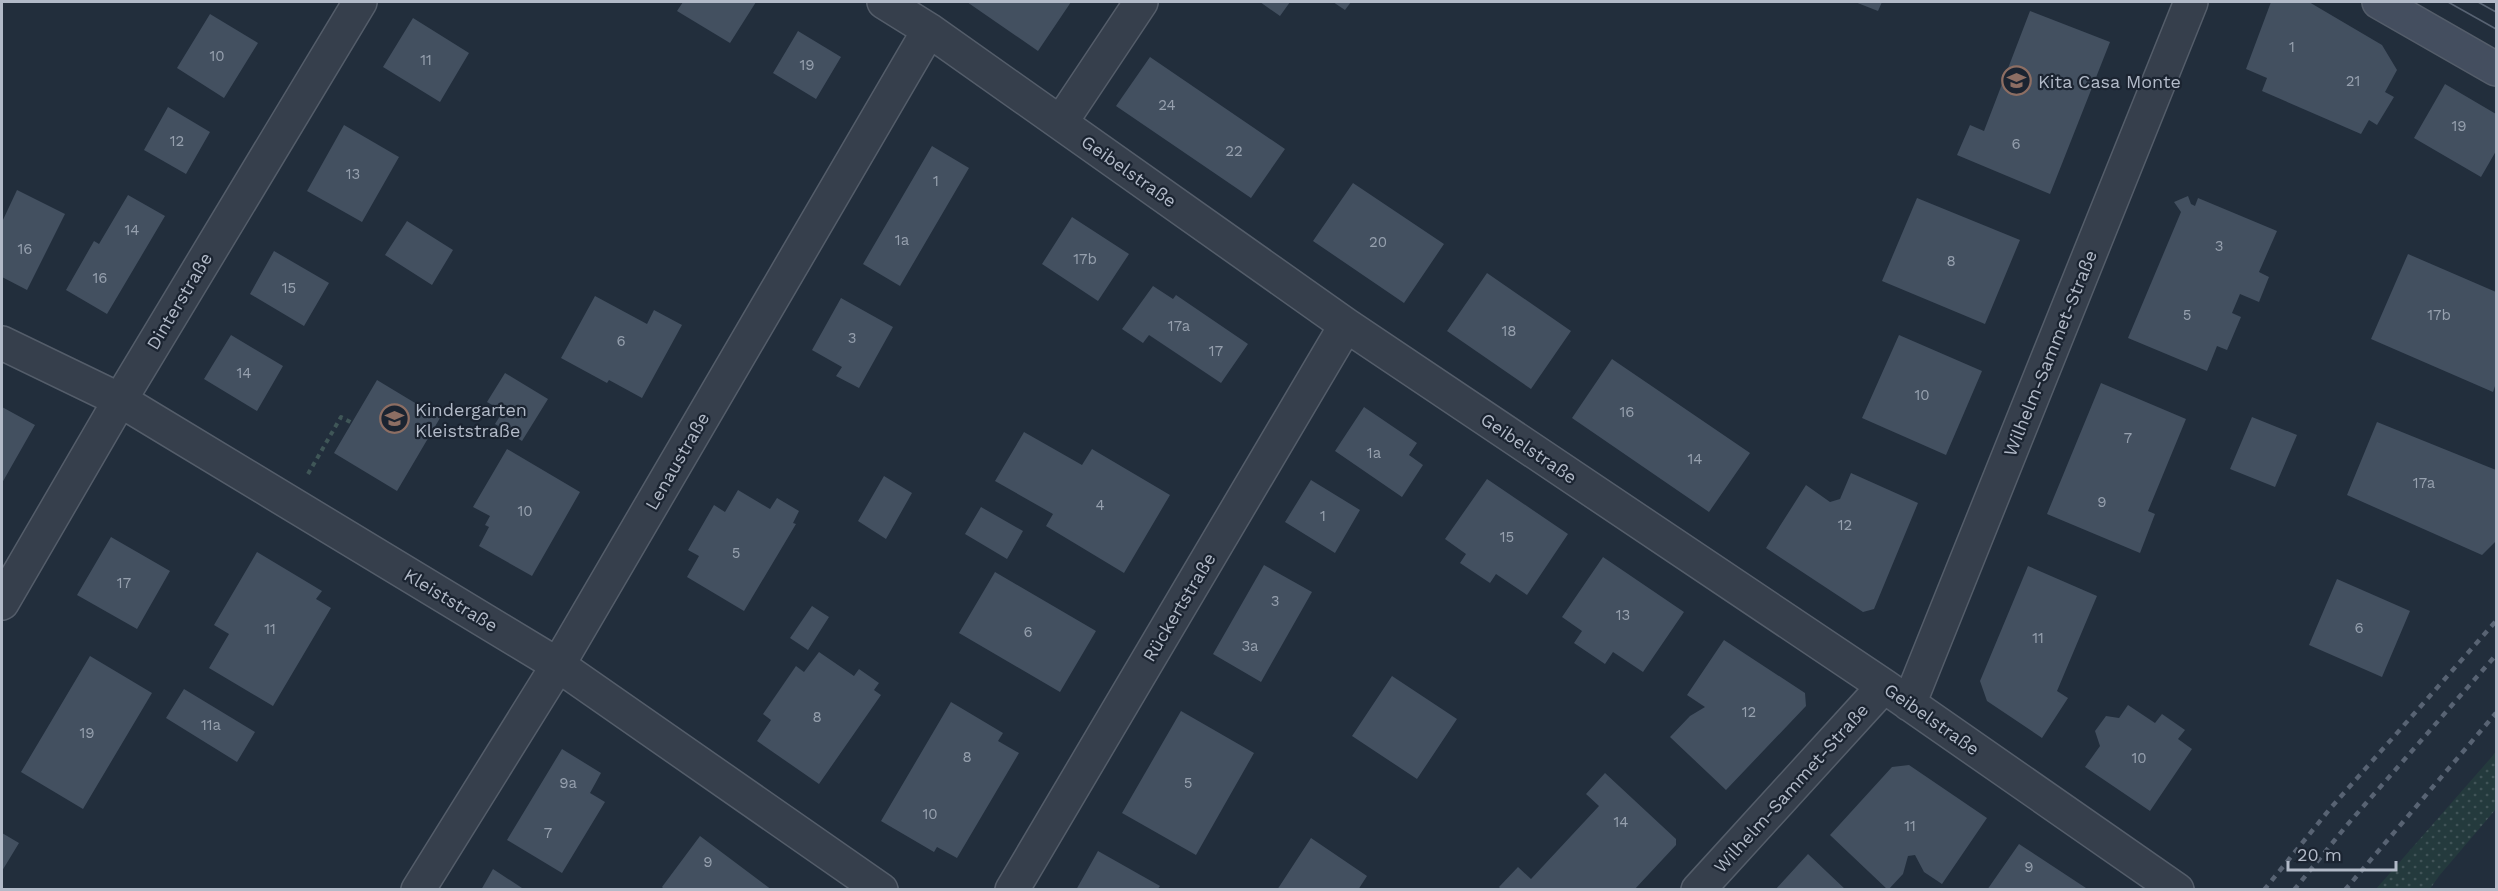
<svg xmlns="http://www.w3.org/2000/svg" width="2498" height="891" font-family="'Work Sans',sans-serif">
	<style>
		.grass { fill: url(#grass-dots) }
		.building { fill: #435060 }
		.lines { fill: none; stroke-linecap: round; stroke-linejoin: round }
		.minor-casing { stroke: #545d6a; stroke-width: 36 }
		.secondary-casing { stroke: #545d6a; stroke-width: 36 }
		.path { stroke: #3f5657; stroke-width: 4; stroke-dasharray: 4.5 4.5; stroke-linecap: butt }
		.minor { stroke: #363f4c; stroke-width: 33 }
		.secondary { stroke: #444e5f; stroke-width: 33 }
		.tram { stroke: #586373; stroke-width: 1.5 }
		.rail { stroke: #586373; stroke-width: 4.5; stroke-dasharray: 6 6; stroke-linecap: butt }
		.labels { text-anchor: middle; dominant-baseline: central; stroke-width: 4.5; stroke-linejoin: round; paint-order: stroke }
		.number-label { font-size: 15px; fill: #96a0ae }
		.poi-label { font-size: 18px; fill: #b2bac8; stroke: #1b2431; text-anchor: start }
		.street-label { font-size: 18px; fill: #b2bac8; stroke: #1b2431 }
	</style>
	<defs>
		<pattern id="grass-dots" width="8" height="8" patternUnits="userSpaceOnUse" patternTransform="scale(1.5)"><rect width="8" height="8" fill="#243a3d"/><path d="M2 2h.1M6 6h.1" fill="none" stroke="#415458" stroke-width="1.8" stroke-linecap="round"/></pattern>
	</defs>
	<rect width="100%" height="100%" fill="#222e3c"/>
	<path class="grass" d="M2496,752v57l-57,67 -9,13h-54z"/>
	<path class="building" d="M683,2h73l-26,41 -53,-32z
		M967,2h104l-33,49z
		M1260,2h30l-10,14z
		M1333,2h18l-6,8z
		M1855,2h27l-4,9z
		M2271,2h38l73,43 15,25 -12,22 9,5 -17,28 -8,-5 -8,14 -99,-43 5,-13 -21,-9z
		M2030,11l80,31 -60,152 -93,-39 13,-30 14,6z
		M210,14l48,29 -34,55 -47,-30z
		M413,18l56,35 -29,49 -57,-35z
		M798,31l43,26 -25,42 -43,-26z
		M1150,57l135,92 -34,49 -135,-92z
		M2445,84l51,30v37l-15,26 -67,-39z
		M168,107l42,25 -24,42 -42,-24z
		M344,125l55,32 -37,65 -55,-31z
		M932,146l37,22 -69,118 -37,-22z
		M1353,183l91,61 -40,59 -91,-62z
		M17,190l48,24 -38,76 -25,-13v-55z
		M128,195l37,21 -58,98 -41,-24 28,-49 5,3z
		M2188,196l3,8 4,2 3,-8 79,33 -18,41 10,5 -10,25 -19,-8 -8,19 9,4 -14,33 -10,-4 -10,25 -79,-33 53,-126 -7,-10z
		M1917,198l103,42 -35,84 -103,-43z
		M1072,217l57,37 -31,47 -56,-37z
		M407,221l46,29 -21,35 -47,-30z
		M274,251l55,32 -25,43 -54,-32z
		M2408,254l88,38v91l-3,9 -122,-53z
		M1487,273l84,58 -40,58 -84,-58z
		M1153,286l20,13 3,-4 72,49 -27,39 -72,-48 -6,8 -21,-14z
		M595,296l52,28 7,-14 28,15 -40,73 -33,-18 -2,3 -46,-25z
		M841,298l52,29 -34,61 -23,-12 6,-9 -30,-17z
		M231,335l52,31 -26,45 -53,-32z
		M1899,335l83,36 -36,84 -84,-37z
		M1612,359l138,94 -41,59 -137,-94z
		M505,373l43,26 -26,42 -27,-17 8,-13 -16,-9z
		M377,380l63,38 -43,73 -63,-38z
		M2101,383l85,36 -38,92 7,3 -15,39 -93,-39z
		M2,407l33,18 -33,58z
		M1364,407l53,36 -8,12 14,10 -21,32 -67,-46z
		M2252,417l45,18 -22,52 -45,-18z
		M2377,422l119,48v71l-14,14 -135,-60z
		M1024,432l58,33 10,-16 78,46 -46,78 -78,-47 7,-12 -58,-33z
		M507,449l73,43 -48,84 -53,-30 10,-19 -4,-2 5,-9 -17,-9z
		M1851,473l67,30 -44,106 -11,3 -97,-64 40,-63 24,17 10,-3z
		M884,476l28,17 -26,46 -28,-18z
		M1487,479l81,55 -41,61 -31,-21 -6,9 -30,-20 6,-9 -21,-15z
		M1311,480l49,30 -25,43 -50,-31z
		M738,490l32,19 7,-11 22,13 -6,12 3,1 -52,87 -57,-34 12,-21 -11,-6 26,-45 11,7z
		M981,507l42,24 -16,28 -42,-25z
		M111,537l59,34 -33,58 -60,-34z
		M257,552l65,39 -6,8 15,9 -58,98 -64,-38 20,-34 -15,-9z
		M1603,557l81,55 -41,60 -30,-20 -8,12 -31,-21 8,-12 -20,-14z
		M1264,565l48,27 -51,90 -48,-28z
		M2028,566l69,30 -40,95 11,7 -26,40 -55,-37 -7,-20z
		M995,572l101,59 -36,61 -101,-59z
		M2337,579l73,32 -28,66 -73,-32z
		M812,606l17,11 -21,33 -18,-12z
		M1724,640l81,53 1,13 -80,84 -56,-53 20,-21 15,-9 -18,-12z
		M819,652l35,24 5,-7 20,14 -5,7 7,5 -62,89 -62,-43 14,-21 -8,-6 33,-48 8,6z
		M90,656l62,37 -69,116 -62,-37z
		M1392,676l65,43 -40,60 -65,-43z
		M184,689l71,43 -18,30 -71,-44z
		M951,702l52,31 -5,8 21,12 -62,105 -20,-11 -3,5 -53,-31z
		M2128,705l27,18 7,-9 23,16 -7,9 14,10 -42,62 -65,-44 15,-21 -5,-15 11,-15 13,2z
		M1181,711l73,42 -58,102 -74,-42z
		M562,749l39,24 -11,20 15,9 -43,71 -55,-33z
		M1909,765l78,53 -45,66 -18,-12 -9,-17 -7,1 -5,18 -15,16 -58,-55 62,-68z
		M1605,773l71,66v6l-42,45h-132l-3,-3 19,-20 13,12 68,-73 -13,-12z
		M2,833l17,10 -17,28z
		M700,836l72,54h-107l-3,-3z
		M1311,838l56,38 -9,14h-81z
		M2019,844l70,46h-102z
		M1098,851l62,35 -3,4h-81z
		M1808,854l38,36h-71z
		M493,869l32,21h-44z"/>
	<g class="lines">
		<defs>
			<path id="minor" d="M884,2l45,28 417,295 538,361 293,204
				M1061,122l80,-120
				M2,343l118,57 438,265 323,225
				M2,603l118,-203 240,-398
				M1909,704l282,-702
				M418,890l140,-225 371,-635
				M1012,890l334,-565
				M1698,890l186,-204"/>
			<path id="secondary" d="M2379,2l117,67"/>
		</defs>
		<use href="#minor" class="minor-casing"/>
		<use href="#secondary" class="secondary-casing"/>
		<path class="path" d="M308,474l33,-57 11,6"/>
		<use href="#minor" class="minor"/>
		<use href="#secondary" class="secondary"/>
		<path class="tram" d="M2448,2l48,27
			M2478,2l18,10"/>
		<path class="rail" d="M2264,890l65,-80 167,-189
			M2294,890l53,-65 149,-170
			M2345,890l151,-177"/>
	</g>
	<defs>
		<symbol id="school-ring" viewBox="-11 -11 22 22"><circle r="9.5" fill="#1b2431" stroke="#8d6e63" stroke-width="1.5"/><path d="M0-5L7-2L0 1L-7-2ZM-4 1L0 2.5L4 1V4Q0 6-4 4Z" fill="#8d6e63"/></symbol>
	</defs>
	<g fill-rule="evenodd">
		<use href="#school-ring" x="2000" y="64" width="33" height="33"/>
		<use href="#school-ring" x="378" y="402" width="33" height="33"/>
	</g>
	<g class="labels">
		<g class="number-label">
			<text x="2292" y="47">1</text>
			<text x="217" y="56">10</text>
			<text x="426" y="60">11</text>
			<text x="807" y="65">19</text>
			<text x="2353" y="81">21</text>
			<text x="1167" y="105">24</text>
			<text x="2459" y="126">19</text>
			<text x="177" y="141">12</text>
			<text x="2016" y="144">6</text>
			<text x="1234" y="151">22</text>
			<text x="353" y="174">13</text>
			<text x="936" y="181">1</text>
			<text x="132" y="230">14</text>
			<text x="902" y="240">1a</text>
			<text x="1378" y="242">20</text>
			<text x="2219" y="246">3</text>
			<text x="25" y="249">16</text>
			<text x="1085" y="259">17b</text>
			<text x="1951" y="261">8</text>
			<text x="100" y="278">16</text>
			<text x="289" y="288">15</text>
			<text x="2187" y="315">5</text>
			<text x="2439" y="315">17b</text>
			<text x="1179" y="326">17a</text>
			<text x="1509" y="331">18</text>
			<text x="852" y="338">3</text>
			<text x="621" y="341">6</text>
			<text x="1216" y="351">17</text>
			<text x="244" y="373">14</text>
			<text x="1922" y="395">10</text>
			<text x="1627" y="412">16</text>
			<text x="2128" y="438">7</text>
			<text x="1374" y="453">1a</text>
			<text x="1695" y="459">14</text>
			<text x="2424" y="483">17a</text>
			<text x="2102" y="502">9</text>
			<text x="1100" y="505">4</text>
			<text x="525" y="511">10</text>
			<text x="1323" y="516">1</text>
			<text x="1845" y="525">12</text>
			<text x="1507" y="537">15</text>
			<text x="736" y="553">5</text>
			<text x="124" y="583">17</text>
			<text x="1275" y="601">3</text>
			<text x="1623" y="615">13</text>
			<text x="2359" y="628">6</text>
			<text x="270" y="629">11</text>
			<text x="1028" y="632">6</text>
			<text x="2038" y="638">11</text>
			<text x="1250" y="646">3a</text>
			<text x="1749" y="712">12</text>
			<text x="817" y="717">8</text>
			<text x="211" y="725">11a</text>
			<text x="87" y="733">19</text>
			<text x="967" y="757">8</text>
			<text x="2139" y="758">10</text>
			<text x="568" y="783">9a</text>
			<text x="1188" y="783">5</text>
			<text x="930" y="814">10</text>
			<text x="1621" y="822">14</text>
			<text x="1910" y="826">11</text>
			<text x="548" y="833">7</text>
			<text x="708" y="862">9</text>
			<text x="2029" y="867">9</text>
		</g>
		<g class="poi-label">
			<text x="2038" y="81">Kita Casa Monte</text>
			<text x="415" y="409">Kindergarten<tspan x="415" dy="21">Kleiststraße</tspan></text>
		</g>
		<g class="street-label">
			<text transform="translate(1129 171) rotate(35)">Geibelstraße</text>
			<text transform="translate(179 301) rotate(-59)">Dinterstraße</text>
			<text transform="translate(2050 353) rotate(-68)">Wilhelm-Sammet-Straße</text>
			<text transform="translate(1529 448) rotate(34)">Geibelstraße</text>
			<text transform="translate(677 461) rotate(-60)">Lenaustraße</text>
			<text transform="translate(451 600) rotate(31)">Kleiststraße</text>
			<text transform="translate(1179 607) rotate(-59)">Rückertstraße</text>
			<text transform="translate(1932 719) rotate(35)">Geibelstraße</text>
			<text transform="translate(1791 788) rotate(-48)">Wilhelm-Sammet-Straße</text>
		</g>
	</g>
	<rect width="2498" height="891" fill="none" stroke="#b2bac8" stroke-width="6"/>
	<path d="M2288 861v9h108v-9" fill="none" stroke="#b2bac8" stroke-width="3"/>
	<text x="2297" y="861" font-size="18" fill="#b2bac8" stroke="#1b2431" stroke-width="4.5" paint-order="stroke">20 m</text>
</svg>
